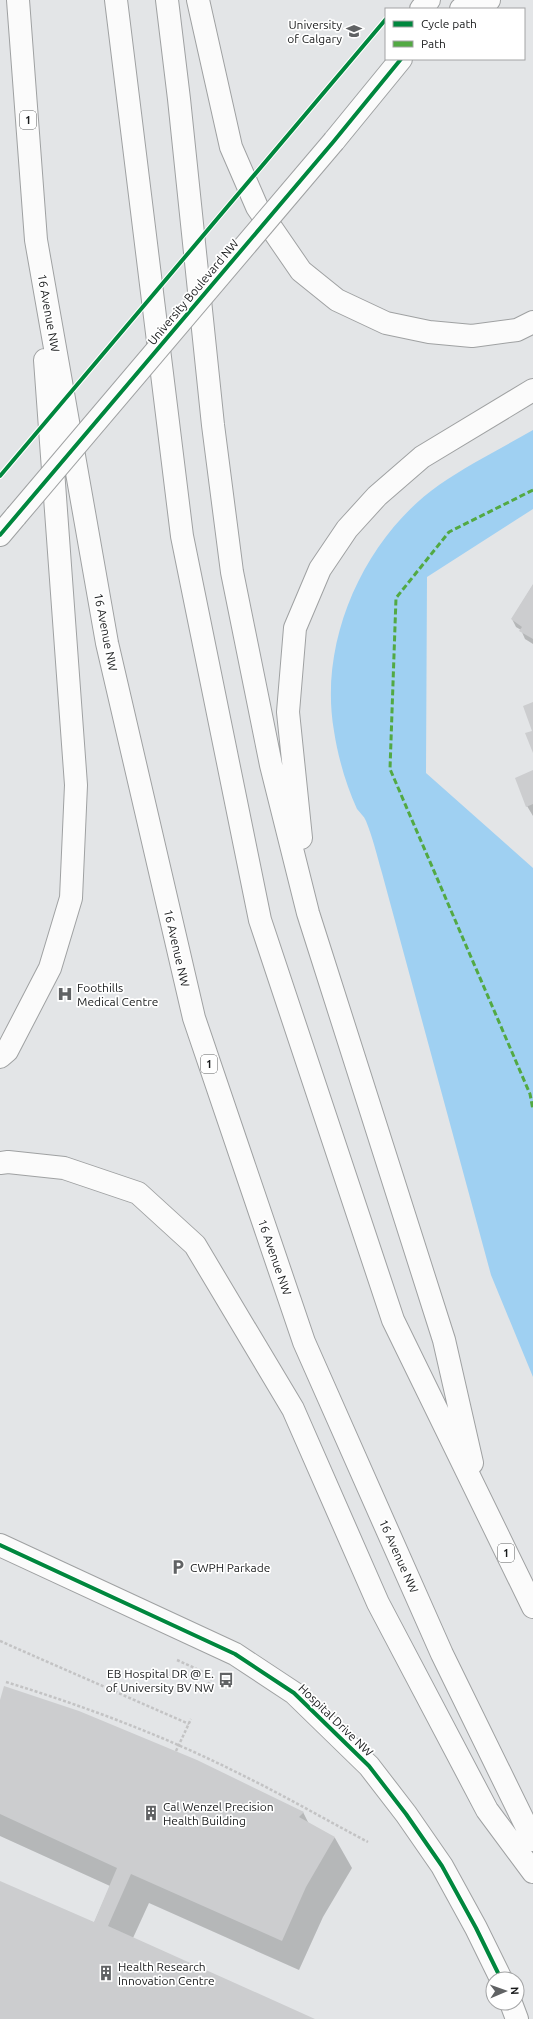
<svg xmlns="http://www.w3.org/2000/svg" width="533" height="2019" font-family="Ubuntu,sans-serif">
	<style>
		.green { fill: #9fd0f2 }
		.shadow { fill: #0003 }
		.building { fill: #cccdcf }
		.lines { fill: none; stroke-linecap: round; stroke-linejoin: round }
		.minor-casing { stroke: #9fa1a2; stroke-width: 24 }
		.tertiary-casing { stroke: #9fa1a2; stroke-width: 24 }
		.trunk-casing { stroke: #9fa1a2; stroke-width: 24 }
		.path { stroke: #c3c3c4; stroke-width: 2.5; stroke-dasharray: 3 2; stroke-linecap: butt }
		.minor { stroke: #fbfbfb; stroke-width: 22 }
		.tertiary { stroke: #fbfbfb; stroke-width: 22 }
		.trunk { stroke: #fbfbfb; stroke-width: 22 }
		.tertiary-bridge-casing { stroke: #9fa1a2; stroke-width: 24; stroke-linecap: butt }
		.tertiary-bridge { stroke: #fbfbfb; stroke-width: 22 }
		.quiet { stroke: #52a943; stroke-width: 3; stroke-dasharray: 6 3; stroke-linecap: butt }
		.cycleway-casing { stroke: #fff; stroke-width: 6 }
		.cycleway { stroke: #00873e; stroke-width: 4 }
		.labels { text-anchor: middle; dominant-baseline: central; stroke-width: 3.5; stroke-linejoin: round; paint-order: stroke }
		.shield { fill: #fff; stroke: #5f6061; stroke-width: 1 }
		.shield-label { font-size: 11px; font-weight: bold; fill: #1a1c1d }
		.poi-label { font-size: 12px; fill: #1a1c1d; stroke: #fff; text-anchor: start }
		.street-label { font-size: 12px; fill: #1a1c1d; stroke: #fff }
	</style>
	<rect width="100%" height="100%" fill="#e3e5e7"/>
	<path class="green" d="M533,430v79l-106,68 -1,196 107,95v509l-42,-102 -109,-402c-5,-17 -9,-35 -16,-52 -2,-5 -6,-8 -9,-12 -11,-24 -19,-52 -23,-78 -16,-91 31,-194 105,-246 30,-21 63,-37 94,-55z"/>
	<path class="shadow" d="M533,585v59l-8,-5 -4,-9 -5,-3 -4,-8z
		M533,771v45l-6,-10z
		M0,1703l303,109 6,12 26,14 17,30 -29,49 -24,53 -150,-67 -16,35 179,81h-312v-137l94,41 16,-37 -110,-50z"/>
	<path class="building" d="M533,584v55l-14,-8 3,-4 -11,-8z
		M533,702v51l-8,-20 7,-2 -9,-25z
		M533,770v34l-7,3 -11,-29z
		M4,1686l75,25 118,49 107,52 -5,5 36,20 -29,50 -24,54 -151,-67 -23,52 207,93h-315v-138l94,41 23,-54 -117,-54v-114z"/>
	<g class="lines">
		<defs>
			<path id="minor" d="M0,1545l235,109 59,39 75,73 37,48 36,52 34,62 25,51
				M511,2003l6,16"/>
			<path id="tertiary" d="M421,9l8,-9
				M334,141l67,-82
				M0,535l16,-19"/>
			<path id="trunk" d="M18,0l18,240 71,403 87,375 110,324 138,312 91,186
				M116,0l66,536 78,384 133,400 140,287
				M167,0l12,99 34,326 19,147 39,193 37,148 136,427 28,123
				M198,0l33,147 26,60 44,64 36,29 49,23 43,9 43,4 45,-6 16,-8
				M461,9l28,-9
				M301,838l-13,-126 7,-84 25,-59 27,-40 30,-33 45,-39 111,-67
				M0,1057l7,-6 43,-83 21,-70 5,-113 -31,-425
				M0,1163l8,-1 56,6 74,25 57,52 98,164 85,194 109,207 46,62"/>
		</defs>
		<use href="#minor" class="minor-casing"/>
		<use href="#tertiary" class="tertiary-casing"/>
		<use href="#trunk" class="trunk-casing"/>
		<path class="path" d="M0,1641l189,83
			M177,1660l35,16 -8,18
			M6,1682c81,25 161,55 236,93 43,21 84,45 126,67
			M176,1751l15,-32"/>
		<use href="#minor" class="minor"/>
		<use href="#tertiary" class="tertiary"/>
		<use href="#trunk" class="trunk"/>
		<defs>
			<path id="tertiary-bridge" d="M16,516l318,-375"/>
		</defs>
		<use href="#tertiary-bridge" class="tertiary-bridge-casing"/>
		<use href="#tertiary-bridge" class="tertiary-bridge"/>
		<path class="quiet" d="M533,490l-84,42 -53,66 -6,171 140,325 3,16"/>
		<defs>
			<path id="cycleway" d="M0,476l386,-457
				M0,535l334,-394 67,-82
				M0,1545l235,109 59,39 75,73 37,48 36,52 34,62 25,51"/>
		</defs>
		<use href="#cycleway" class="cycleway-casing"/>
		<use href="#cycleway" class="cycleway"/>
	</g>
	<defs>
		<symbol id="university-bare" viewBox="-9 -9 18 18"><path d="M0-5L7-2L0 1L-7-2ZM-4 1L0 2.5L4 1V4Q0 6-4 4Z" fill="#606264" stroke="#fff" stroke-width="2.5" paint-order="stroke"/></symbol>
		<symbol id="hospital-bare" viewBox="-9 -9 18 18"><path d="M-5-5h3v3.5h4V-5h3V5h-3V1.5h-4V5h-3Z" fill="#606264" stroke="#fff" stroke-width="2.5" paint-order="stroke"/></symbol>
		<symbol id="parking-bare" viewBox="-9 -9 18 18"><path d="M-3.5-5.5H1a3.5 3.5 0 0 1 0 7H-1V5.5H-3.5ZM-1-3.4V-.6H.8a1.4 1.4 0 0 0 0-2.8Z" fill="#606264" stroke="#fff" stroke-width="2.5" paint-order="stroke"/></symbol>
		<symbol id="bus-bare" viewBox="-9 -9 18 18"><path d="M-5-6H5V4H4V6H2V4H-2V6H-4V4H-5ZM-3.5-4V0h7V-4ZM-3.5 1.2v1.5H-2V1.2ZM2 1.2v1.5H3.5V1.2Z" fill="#606264" stroke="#fff" stroke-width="2.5" paint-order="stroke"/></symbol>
		<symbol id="building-bare" viewBox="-9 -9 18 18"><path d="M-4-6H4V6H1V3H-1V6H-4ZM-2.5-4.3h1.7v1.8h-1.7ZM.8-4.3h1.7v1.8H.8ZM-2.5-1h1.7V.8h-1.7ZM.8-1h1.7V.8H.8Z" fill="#606264" stroke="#fff" stroke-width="2.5" paint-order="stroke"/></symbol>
	</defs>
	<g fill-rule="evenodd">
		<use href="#university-bare" x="343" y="20" width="22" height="22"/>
		<use href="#hospital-bare" x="54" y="983" width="22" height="22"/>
		<use href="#parking-bare" x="167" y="1556" width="22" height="22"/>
		<use href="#bus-bare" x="215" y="1669" width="22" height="22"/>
		<use href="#building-bare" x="140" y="1802" width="22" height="22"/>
		<use href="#building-bare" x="95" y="1962" width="22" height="22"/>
	</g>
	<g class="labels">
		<g class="shield">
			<rect x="20" y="111" width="16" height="18" rx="3"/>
			<rect x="201" y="1055" width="16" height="18" rx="3"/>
			<rect x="498" y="1544" width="16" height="18" rx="3"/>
		</g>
		<g class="shield-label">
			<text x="28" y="120">1</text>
			<text x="209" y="1064">1</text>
			<text x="506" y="1553">1</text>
		</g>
		<g class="poi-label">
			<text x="342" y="24" text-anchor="end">University<tspan x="342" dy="14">of Calgary</tspan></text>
			<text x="77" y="987">Foothills<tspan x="77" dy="14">Medical Centre</tspan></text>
			<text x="190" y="1567">CWPH Parkade</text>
			<text x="214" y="1673" text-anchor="end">EB Hospital DR @ E.<tspan x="214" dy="14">of University BV NW</tspan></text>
			<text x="163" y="1806">Cal Wenzel Precision<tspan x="163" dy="14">Health Building</tspan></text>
			<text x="118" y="1966">Health Research<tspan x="118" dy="14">Innovation Centre</tspan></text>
		</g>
		<g class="street-label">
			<text transform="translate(193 292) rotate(-50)">University Boulevard NW</text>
			<text transform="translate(49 313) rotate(80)">16 Avenue NW</text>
			<text transform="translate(106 632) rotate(79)">16 Avenue NW</text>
			<text transform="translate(177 948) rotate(77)">16 Avenue NW</text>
			<text transform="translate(275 1257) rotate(71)">16 Avenue NW</text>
			<text transform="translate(399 1556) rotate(66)">16 Avenue NW</text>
			<text transform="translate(336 1720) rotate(44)">Hospital Drive NW</text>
		</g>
	</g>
	<rect x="385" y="8" width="140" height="52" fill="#ffffff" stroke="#a3a4a5"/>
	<rect x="393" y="21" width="20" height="6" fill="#00873e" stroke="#a3a4a5"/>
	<text x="421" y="28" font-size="12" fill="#1a1c1d">Cycle path</text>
	<rect x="393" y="41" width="20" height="6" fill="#52a943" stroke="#a3a4a5"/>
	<text x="421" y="48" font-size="12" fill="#1a1c1d">Path</text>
	<g transform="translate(505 1991) rotate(88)"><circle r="19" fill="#ffffff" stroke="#a3a4a5"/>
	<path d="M0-3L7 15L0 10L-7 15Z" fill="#606264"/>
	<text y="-6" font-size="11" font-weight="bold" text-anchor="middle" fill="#1a1c1d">N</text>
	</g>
</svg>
